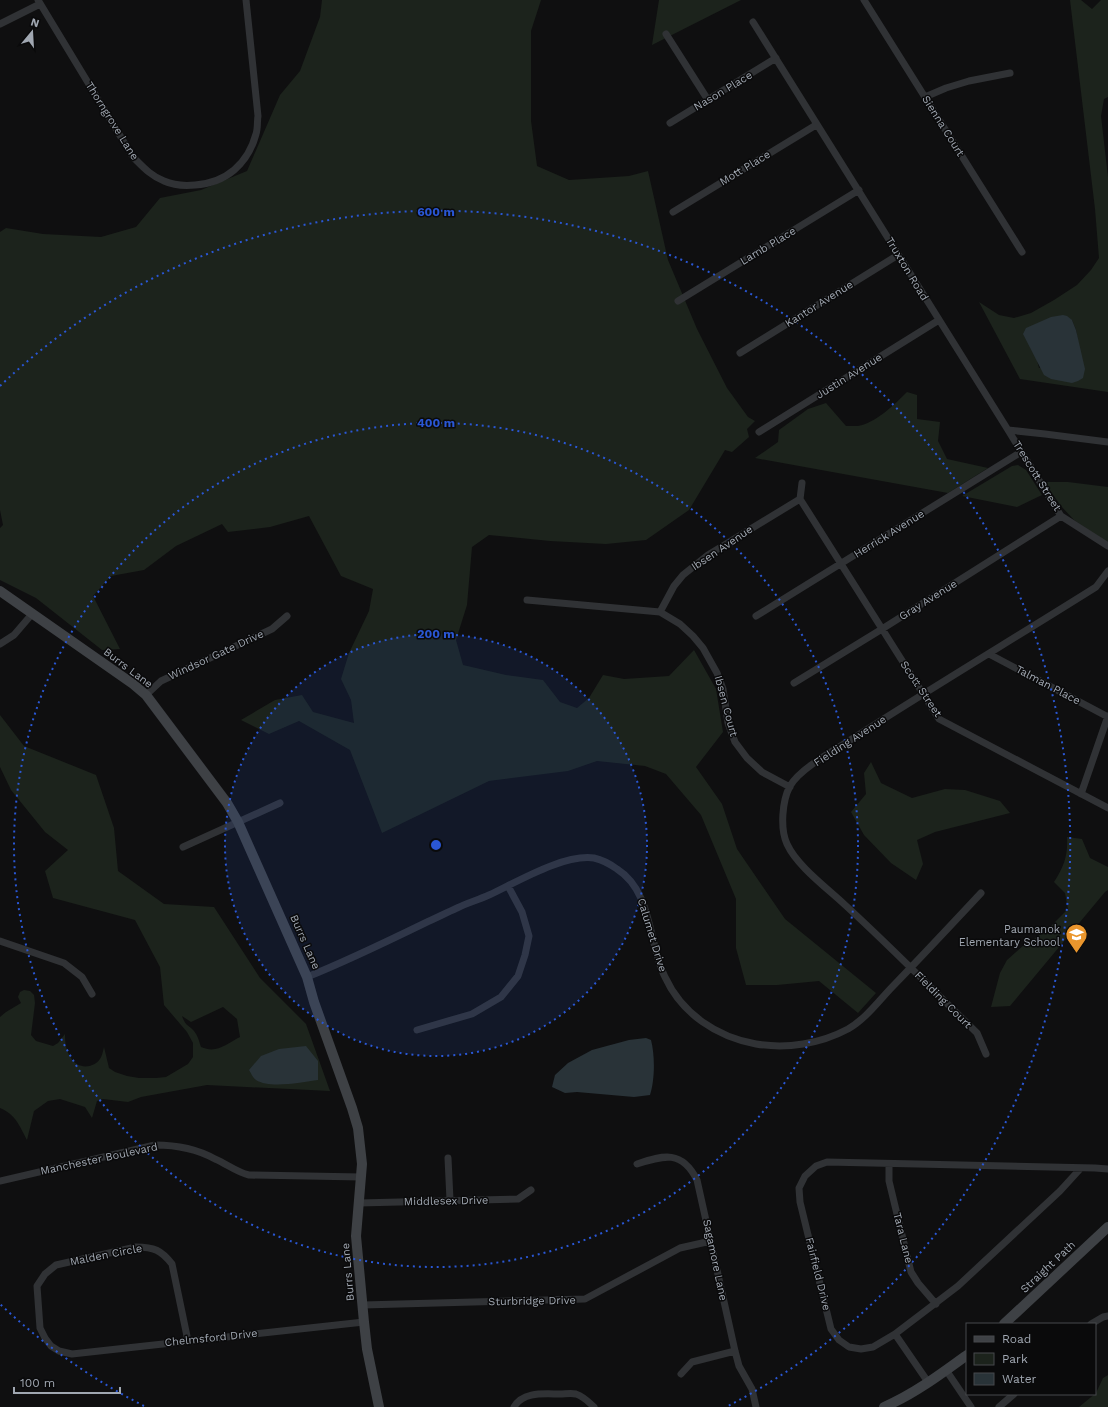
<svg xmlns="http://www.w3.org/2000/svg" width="1108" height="1407" font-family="'Work Sans',sans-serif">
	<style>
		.green { fill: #1c231c; fill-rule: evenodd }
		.water { fill: #293338 }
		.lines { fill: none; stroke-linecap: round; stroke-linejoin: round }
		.street { stroke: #303235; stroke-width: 7 }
		.secondary { stroke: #3e4145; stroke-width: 10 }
		.ring { fill: none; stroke: #2a57d4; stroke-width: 2; stroke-dasharray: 2 4 }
		.labels { text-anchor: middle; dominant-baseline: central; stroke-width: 3; stroke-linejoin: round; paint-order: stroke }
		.street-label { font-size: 11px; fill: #a0a7b1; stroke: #0a0a0b }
		.poi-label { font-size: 11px; fill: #a0a7b1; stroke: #0a0a0b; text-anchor: end }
		.centre { fill: #2a57d4; stroke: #0a0a0b; stroke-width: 2 }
		.ring-label { font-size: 12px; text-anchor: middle; font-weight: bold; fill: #2a57d4; stroke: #0a0a0b; stroke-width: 3; stroke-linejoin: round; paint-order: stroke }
	</style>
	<rect width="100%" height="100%" fill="#0f0f10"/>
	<path class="green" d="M322,0h219l-10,31v90l6,45 32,14 60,-4 19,-5 20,89 29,69 30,59 21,29 7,4 -8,8 2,8 -17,15 -7,-2 -36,60 -43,30 -40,4 -56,-3 -61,-6 -17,12 -5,58 -11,35 7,25 43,10 37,5 17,22 17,6 12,-10 14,-23 21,4 45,-3 25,-26 22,39 7,43 -27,35 26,37 15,45 48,70 91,74 -18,20 -39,-32 -42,4h-31l-10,-37v-49l-35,-84 -35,-41 -21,-8 -48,-5 -29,10 -79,10 -107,52 -32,-83 -51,-29 -30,13 -28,-14 34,-20 27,-5 11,17 41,11 -3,-23 -10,-21 8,-26 20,-42 4,-22 -32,-13 -32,-60 -39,11 -42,5 -6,-8 -46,22 -32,24 -33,6 -18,20 27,53 -18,1 -66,-52 -36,-18v-52l3,-3 -3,-15v-278l6,-4 37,6 58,3 35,-10 24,-29 41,-8 46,-19 33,-76 20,-24 20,-54z
		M659,0h82l-89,45z
		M1070,0h11l11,9 9,-9h7v97l-4,2 -3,17 7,61v215l-88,-13 -41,-77 20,13 15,3 17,-5 23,-13 23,-15 14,-15 8,-12 -4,-49zM1072,320l4,10 3,17 -40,21 -2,-8 -7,-13z
		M907,392l10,3v24l23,3 -2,19 9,18 41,9 -40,25 -193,-35 23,-16 1,-12 29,-21 18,-6 20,23c4,0 8,0 12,0 18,-3 37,-22 49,-34z
		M1018,465l8,5 16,25 -25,12 -55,-11 50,-30z
		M1044,482h24l40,5v56l-34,-23 -13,-14z
		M0,715l24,31 72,29 18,53 4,43 46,33 50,3 46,71 46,46 24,67 -123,-6 -66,12 -13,5 -25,-3 -6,2 -5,17 -7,-11 -25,-8 -12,2 -14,10 -7,29c-8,-15 -11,-25 -27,-32v-91l6,-5 15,-9 -3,-6 2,-5 4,-2 6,1 4,4 1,8 -4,32 5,6 17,5 5,-3 7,-9c0,9 1,17 6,24 6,11 22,11 29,1 2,-3 3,-8 4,-12l5,21 6,4 12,4 12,2h17l10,-1 22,-13 5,-7v-14l-6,-11 -23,-27 -4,-38 -25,-47 -82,-22 -8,-27 23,-21 -23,-18 -34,-42 -11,-23zM223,1007l14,12 3,18c-14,7 -23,17 -39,10 -2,-6 -3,-11 -7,-16 -6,-7 -8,-4 -12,-15l9,6z
		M871,762l10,21 31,15 33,-9 20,1 35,11 10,12 -75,19 -18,8 6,24 -7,16 -25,-17 -27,-28 -13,-23 15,-18 -2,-21z
		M1067,837l15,2 8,19 18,9v23l-3,2 -95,114 -19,1 9,-34 7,-13 17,-15 22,-14 22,-22 -3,-16 -11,-11c10,-16 14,-26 13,-45z
		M1108,1375v32h-29l17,-14 7,-15z"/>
	<path class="water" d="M1063,315l4,1 5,4 4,10 9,39 -2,9 -5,3 -6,2 -21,-4 -7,-4 -21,-41 3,-6 25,-11z
		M646,1038l5,2c4,15 4,40 -1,55l-16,2 -57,-5 -12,1 -13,-6 3,-12 13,-12 24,-13 37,-10z
		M306,1046l12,15v19c-16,2 -48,9 -62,0 -3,-2 -5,-7 -7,-10l12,-14 18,-7z"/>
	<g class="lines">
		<path class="street" d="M38,0l95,157c10,10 18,19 31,24 9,4 21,5 31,4 31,-2 53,-21 61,-51 2,-6 1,-13 2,-18l-12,-116
			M864,0l158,252
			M753,22l255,408 37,4 63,8
			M0,24l40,-20
			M666,34l42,66
			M925,97l21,-9 23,-7 41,-8
			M670,123l106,-65
			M673,212l143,-87
			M678,301l181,-111
			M740,353l158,-98
			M1008,430l53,86 47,30
			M759,432l180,-112
			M800,499l139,220 169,89
			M800,499l2,-16
			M527,600l133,12 20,12 13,12 10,12 14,25 6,16 5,34 7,19 12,16 15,14 28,15
			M660,612l14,-26 9,-11 25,-20 92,-56
			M756,616l265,-164
			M0,644l14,-9 18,-21
			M989,654l119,63
			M794,683l88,-54 179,-113
			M146,695l15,-14 111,-52 15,-13
			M1081,794l27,-78
			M183,847l97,-44
			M0,941l64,22 18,14 10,17
			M307,977c40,-16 79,-35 118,-54 11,-5 21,-10 32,-15 10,-5 21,-8 32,-13 28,-13 74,-41 105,-37 9,2 16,6 23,11 36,23 31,74 48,108 17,37 52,60 91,67 31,5 64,0 92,-15 19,-11 32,-30 47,-45 29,-30 58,-61 86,-91
			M417,1030l55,-16 29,-17 17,-21 7,-21 4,-19 -7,-24 -14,-26
			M986,1054l-9,-21c-44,-43 -87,-87 -133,-129 -17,-16 -47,-38 -57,-60 -7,-15 -5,-43 3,-58 11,-19 50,-39 70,-52 78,-50 158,-98 236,-147l12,-16
			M448,1158l2,42
			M637,1164c27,-9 45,-14 60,16l38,171 4,15 13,23 4,18
			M889,1164v17l22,91 7,11 18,21
			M1081,1168l-21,23 -102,95 -63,48 -22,13 -12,2 -12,-2 -10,-7 -8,-11 -31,-127 -1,-14 6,-12 11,-10 11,-4 268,6 13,1
			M0,1181l155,-36c21,0 42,4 60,14 12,5 21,13 34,16l112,2
			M359,1203l159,-4 13,-9
			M363,1305l222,-6 95,-51 31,-7
			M1091,1324l12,-7 5,-1
			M895,1334l33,48
			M188,1341l-16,-77c-11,-14 -18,-17 -36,-17l-80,18 -11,9 -8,12 3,42 5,10 6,8 8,5 13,3 292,-32
			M946,1370l25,37
			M681,1374l11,-12 43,-11
			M514,1407c9,-16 31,-13 46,-13 5,0 11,-1 16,0 7,2 13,8 18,13
			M999,1407l15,-13"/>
		<path class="secondary" d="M0,591l133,93 13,11 81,108 11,19 69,155 7,25 38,106 6,20 4,36 -6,72 8,86 3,27 12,58
			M1004,1324l104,-97
			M884,1407c30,-13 57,-33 83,-52"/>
	</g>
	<circle cx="436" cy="845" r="211" fill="#2a57d4" fill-opacity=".12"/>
	<g class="ring">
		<circle cx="436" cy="845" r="211"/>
		<circle cx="436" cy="845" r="422"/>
		<path d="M144 1406A633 633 0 0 1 0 1304M0 386A633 633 0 1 1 728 1406"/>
	</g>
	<defs>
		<symbol id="school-pin" viewBox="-11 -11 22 30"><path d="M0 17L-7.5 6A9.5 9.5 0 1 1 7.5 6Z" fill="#ea962d" stroke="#0a0a0b"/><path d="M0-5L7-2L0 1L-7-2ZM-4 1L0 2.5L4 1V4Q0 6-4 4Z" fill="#fff"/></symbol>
	</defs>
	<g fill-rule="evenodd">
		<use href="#school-pin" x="1064" y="922" width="25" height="34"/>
	</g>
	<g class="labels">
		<g class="street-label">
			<text transform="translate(723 91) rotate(-31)">Nason Place</text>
			<text transform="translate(112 121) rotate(58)">Thorngrove Lane</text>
			<text transform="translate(943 126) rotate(58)">Sienna Court</text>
			<text transform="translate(745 168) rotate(-31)">Mott Place</text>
			<text transform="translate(768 246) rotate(-31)">Lamb Place</text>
			<text transform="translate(907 269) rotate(59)">Truxton Road</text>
			<text transform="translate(819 304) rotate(-32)">Kantor Avenue</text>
			<text transform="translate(849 376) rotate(-32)">Justin Avenue</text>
			<text transform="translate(1037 476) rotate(58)">Trescott Street</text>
			<text transform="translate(889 534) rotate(-32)">Herrick Avenue</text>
			<text transform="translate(722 548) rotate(-34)">Ibsen Avenue</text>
			<text transform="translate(928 600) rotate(-32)">Gray Avenue</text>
			<text transform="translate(216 655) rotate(-25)">Windsor Gate Drive</text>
			<text transform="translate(128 668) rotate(37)">Burrs Lane</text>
			<text transform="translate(1048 685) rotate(28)">Talman Place</text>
			<text transform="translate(921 689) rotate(56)">Scott Street</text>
			<text transform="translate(726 706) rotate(75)">Ibsen Court</text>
			<text transform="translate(850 741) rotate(-33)">Fielding Avenue</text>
			<text transform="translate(652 935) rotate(73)">Calumet Drive</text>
			<text transform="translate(305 942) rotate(66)">Burrs Lane</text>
			<text transform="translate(943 1000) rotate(45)">Fielding Court</text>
			<text transform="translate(99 1159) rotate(-12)">Manchester Boulevard</text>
			<text transform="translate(446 1201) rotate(-1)">Middlesex Drive</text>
			<text transform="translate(903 1238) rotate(76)">Tara Lane</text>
			<text transform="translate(106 1255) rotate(-11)">Malden Circle</text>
			<text transform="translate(715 1260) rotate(78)">Sagamore Lane</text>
			<text transform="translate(1048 1267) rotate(-43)">Straight Path</text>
			<text transform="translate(348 1272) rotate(-95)">Burrs Lane</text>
			<text transform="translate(818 1274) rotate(76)">Fairfield Drive</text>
			<text transform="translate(532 1301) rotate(-1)">Sturbridge Drive</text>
			<text transform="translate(211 1338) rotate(-6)">Chelmsford Drive</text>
		</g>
		<g class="poi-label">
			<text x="1060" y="929">Paumanok<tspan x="1060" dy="13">Elementary School</tspan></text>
		</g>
	</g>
	<circle cx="436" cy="845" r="6" class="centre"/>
	<g class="ring-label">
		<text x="436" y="216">600 m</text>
		<text x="436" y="427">400 m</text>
		<text x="436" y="638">200 m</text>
	</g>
	<rect x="966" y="1323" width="130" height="72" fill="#0a0a0b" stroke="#46494d"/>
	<rect x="974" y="1336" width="20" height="6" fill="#3e4145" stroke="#46494d"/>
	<text x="1002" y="1343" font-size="12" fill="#a0a7b1">Road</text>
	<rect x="974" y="1353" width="20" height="12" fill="#1c231c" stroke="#46494d"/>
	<text x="1002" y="1363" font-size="12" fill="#a0a7b1">Park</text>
	<rect x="974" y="1373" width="20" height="12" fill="#293338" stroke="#46494d"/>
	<text x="1002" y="1383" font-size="12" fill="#a0a7b1">Water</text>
	<g transform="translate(32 32) rotate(18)" stroke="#0a0a0b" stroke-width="3" paint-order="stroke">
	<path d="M0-3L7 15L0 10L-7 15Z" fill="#a0a7b1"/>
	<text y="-6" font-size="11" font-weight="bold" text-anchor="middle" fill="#a0a7b1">N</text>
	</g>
	<path d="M14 1387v6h106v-6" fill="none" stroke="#a0a7b1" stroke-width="2"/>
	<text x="20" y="1387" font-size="12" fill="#a0a7b1" stroke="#0a0a0b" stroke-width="3" paint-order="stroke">100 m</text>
</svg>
